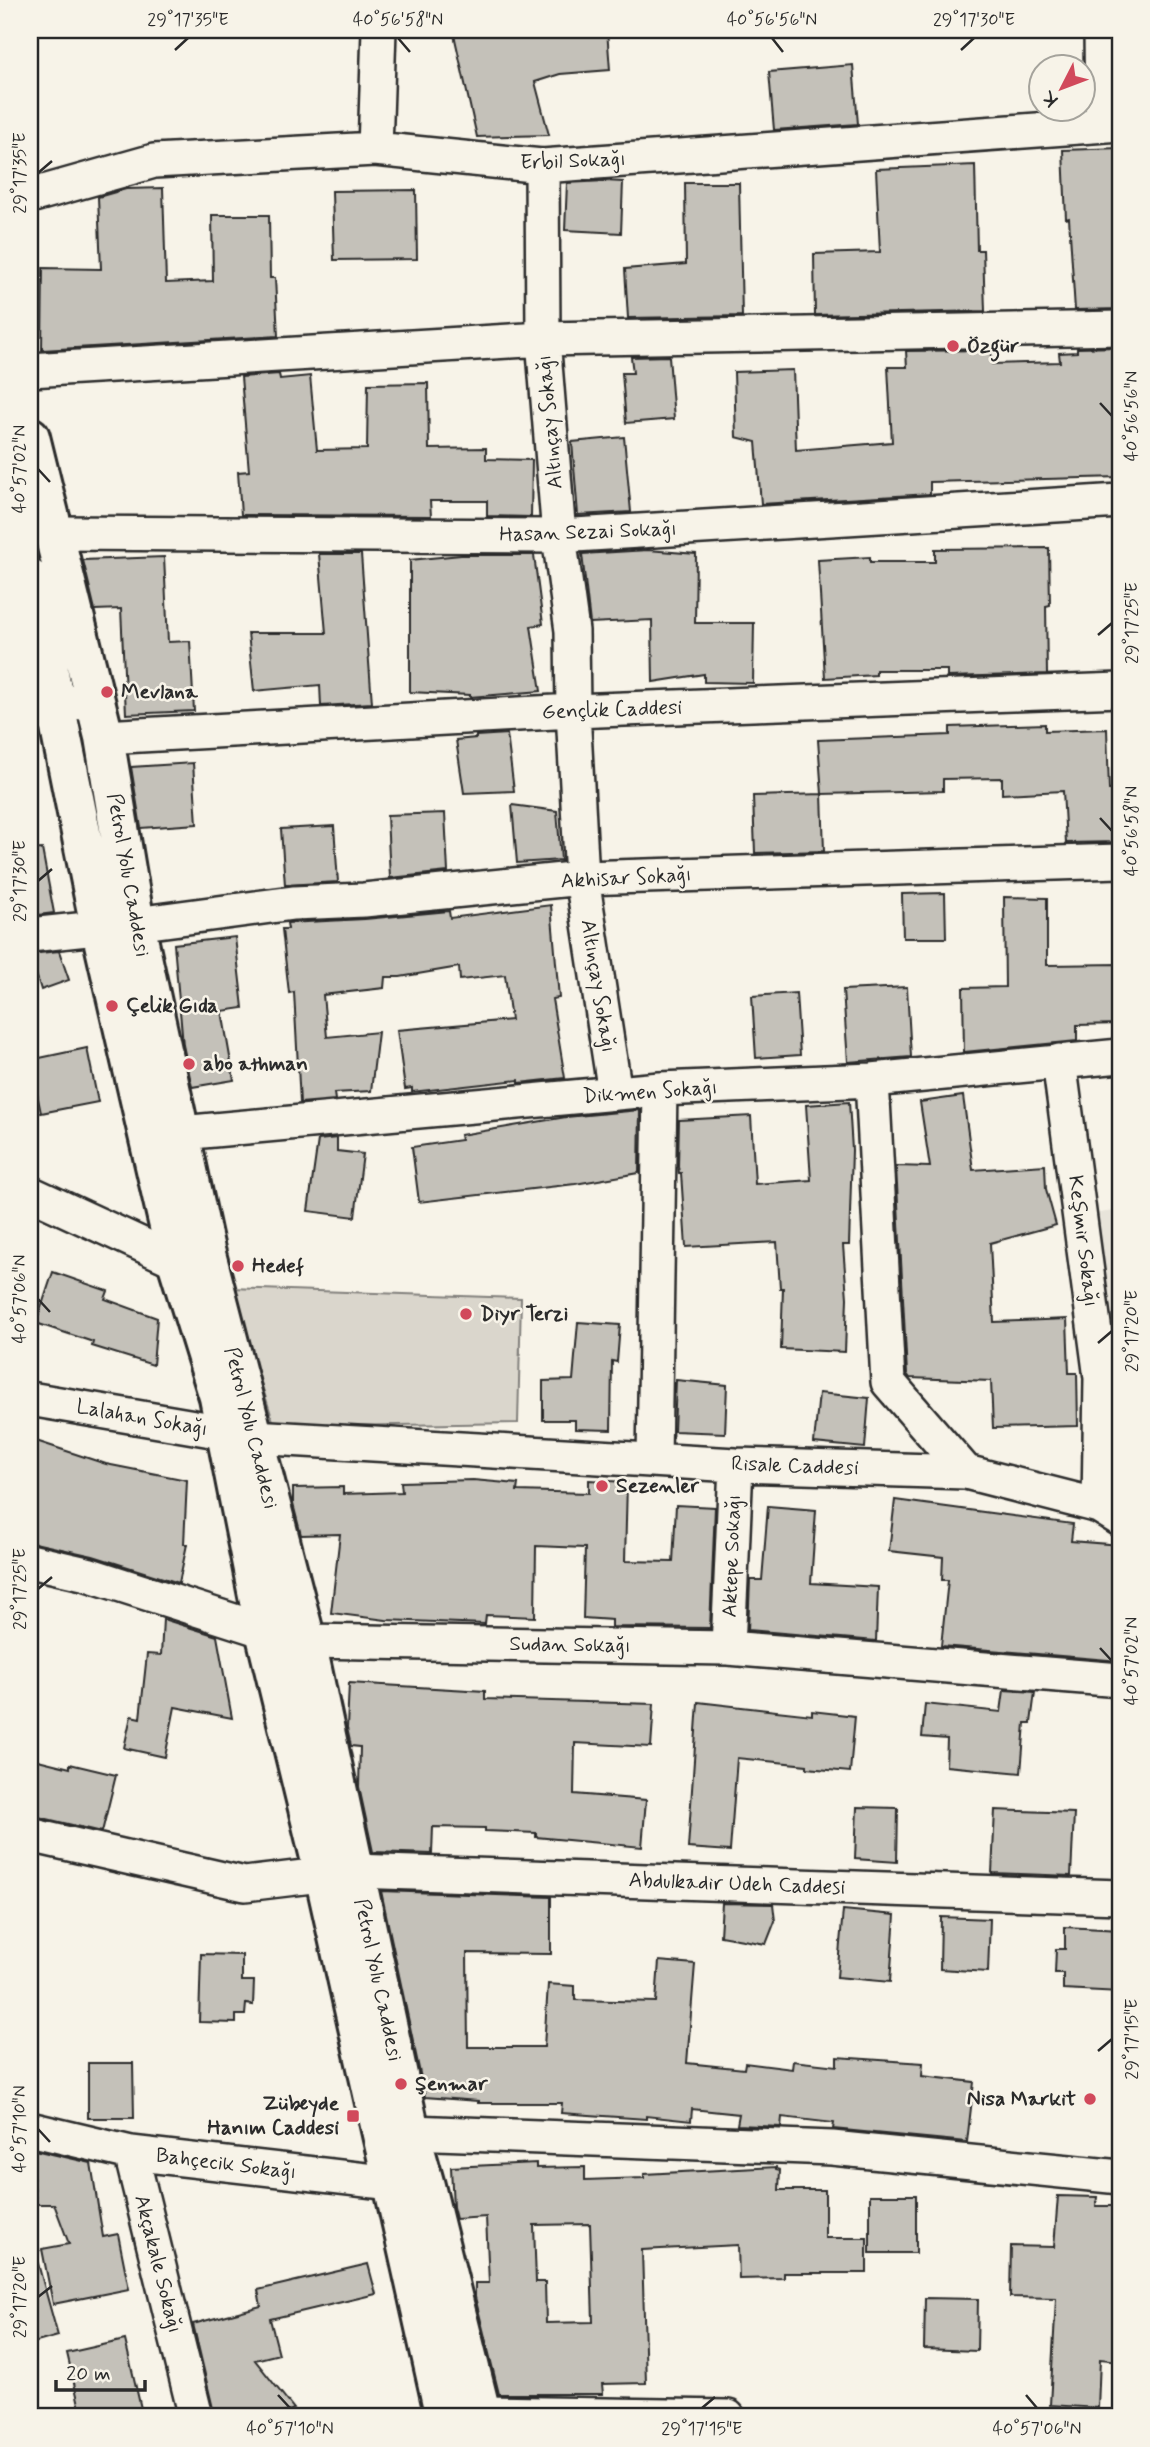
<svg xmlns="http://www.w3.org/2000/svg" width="1150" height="2447" font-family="Mynerve,sans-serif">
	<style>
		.built { fill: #e8e4da }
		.green { fill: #dad6cc; stroke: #82807c; stroke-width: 2 }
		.building { fill: #c4c1b9; stroke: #2b2b2b; stroke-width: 2; fill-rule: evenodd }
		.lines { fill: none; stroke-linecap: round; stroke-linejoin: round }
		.minor-casing { stroke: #2b2b2b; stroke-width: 38 }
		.major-casing { stroke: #2b2b2b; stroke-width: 44 }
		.minor { stroke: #f7f3e8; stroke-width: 33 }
		.major { stroke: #f7f3e8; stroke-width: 38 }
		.ticks { fill: none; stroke: #2b2b2b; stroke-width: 2.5 }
		.poi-dot { fill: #d1495b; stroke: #f7f3e8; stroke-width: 2.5 }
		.labels { text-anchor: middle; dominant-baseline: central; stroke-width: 5; stroke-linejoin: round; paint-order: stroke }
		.street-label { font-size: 21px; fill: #2b2b2b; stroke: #f7f3e8 }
		.poi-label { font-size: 21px; font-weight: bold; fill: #2b2b2b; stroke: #f7f3e8; text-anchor: start }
		.neatline { fill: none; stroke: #2b2b2b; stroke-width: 2.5 }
		.ticks-label { font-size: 18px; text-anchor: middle; fill: #2b2b2b }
	</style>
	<rect width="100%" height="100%" fill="#f7f3e8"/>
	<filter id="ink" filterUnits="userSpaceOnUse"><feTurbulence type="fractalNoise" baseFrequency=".0143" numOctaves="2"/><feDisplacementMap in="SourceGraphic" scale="14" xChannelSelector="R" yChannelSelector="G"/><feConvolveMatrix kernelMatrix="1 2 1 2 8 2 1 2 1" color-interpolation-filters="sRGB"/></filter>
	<g filter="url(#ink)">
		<path class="built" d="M1120,1210v152h-4l-23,-148z"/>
		<path class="green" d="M231,1288l290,10 -3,125 -243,4z"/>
		<path class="building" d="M453,30h154l3,40 -50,4 -25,8 14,53 -72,2z
			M853,65l5,59 -84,6 -5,-58z
			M1120,148v161l-45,1 -6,-92 -3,1 -3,-69z
			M975,165l2,85h6l2,61 -170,4 -1,-61 66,-2 -4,-83z
			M605,181l18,1 -2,51 -56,-3 2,-47z
			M685,183h54l3,133 -114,2 -3,-49 61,-5z
			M163,188l3,95 47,-2 -1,-66h57l1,63h5l3,58 -236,14 1,-82 58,1 -3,-72 28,-8z
			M416,190l1,69 -83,1 -2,-69z
			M1120,347v130l-190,5v12l-169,10 -5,-62 -20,-5 -2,-65 59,-2 3,80 96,-8 -4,-75h19l-1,-16 85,-1 1,14 68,-2 -1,-9 18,-1v-4z
			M669,356l5,63 -48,4 -4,-50h11l-2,-16z
			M279,374l1,5 30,-3 7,74 50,-1 1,-65 60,-1 1,66 57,-1v11l46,1 -1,57 -44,-1v-15h-57l1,15 -190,-1 -3,-43 11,-1 -8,-94z
			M624,437l7,75 -53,3 -6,-73z
			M1049,548l1,57 -4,1 1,68 -100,3v-7h-71v5l-51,3 -7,-118 52,-3v5h65v-13z
			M648,550l48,4 -1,69h59l-1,60 -49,-1v-8l-51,8 -1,-62 -62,3 -8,-69z
			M319,554h42l11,149 -51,3 -1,-21 -66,6 -6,-58h78z
			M461,555h73l9,69 -12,2 10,65 -71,6v-2l-60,-3v-132z
			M164,557l4,85 22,-1 4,70 -68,3 -5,-105 -26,1 -12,-50z
			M1045,724v7l62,-2 2,61h5l2,52 -50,1 -3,-52 -61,3v-16l-59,1v12l-121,3 -4,-54 132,-5v-8z
			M507,734l7,57 -50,2 -8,-53 20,-2v-2z
			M193,763l4,61 -56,4 -10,-61z
			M822,794l2,57 -69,2 -2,-57z
			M512,805l45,6 4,49 -44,3z
			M445,813l3,59 -58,6 -3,-63z
			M334,826l4,56 -53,3 -4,-56z
			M42,849l12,64 -24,3v-66z
			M945,893l1,45h-43l-1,-44z
			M1004,897l43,1v67l73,-1v60l-43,1v16l-113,11 -1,-64 42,-1z
			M551,905l8,93 -7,1 13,79 -46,5v-3l-107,12v-4l-7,1 -8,-59 114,-10 -6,-45 -45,5 -1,-13 -59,10h-15l-1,11 -61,7 4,42 51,-5 -7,59 -37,2 1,7 -35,3 -6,-111 -5,1 -7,-64h6l-1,-6 78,-4 84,-8 1,7z
			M235,937l8,71 -21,3 12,69 -42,7 -9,-42 -9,-101z
			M59,951l10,29 -28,10 -11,-36z
			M907,987l4,70 -63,5 -5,-72z
			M796,993l4,62 -44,3 -4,-62z
			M87,1048l11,54 -57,11 -11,-53z
			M963,1096l10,74 72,-5 1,24 10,36 -66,18 4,79 73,-3 2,54h8l1,53 -85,2 -2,-47 -81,-3 -3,-4 -11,-208 34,1 -10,-65z
			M849,1102l3,48 -3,95h-6l4,53 -2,54 -64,-3 2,-61h-3l-3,-46 -91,5 -5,-74h-2l-1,-7 1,-46 72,-4 4,68 56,-4 -5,-75z
			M640,1110l-1,63 -64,11 -156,18 -7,-55 49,-7 -1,-5 106,-18z
			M337,1138v13l26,3 -8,63 -47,-6 10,-71z
			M53,1272l55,19 -3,8 52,19 -4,47 -61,-19 1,-4 -57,-19z
			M578,1322l42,3 -3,37 -5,-1 -1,69 -36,-1v-9h-32v-39l30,-1z
			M676,1380l51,5 -2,48 -51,-2z
			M819,1393l50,5 -4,50 -51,-5z
			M30,1439l76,25 81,16 -3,64h3l-8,39 -86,-27 -63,-14z
			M473,1480l45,4 -1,7 72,2v-13l38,2 -2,79 48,1 3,-57 39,2 -5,121 -98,-1v-7l-29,-2 2,-70 -49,-2 -1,71 -49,-2 -1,9 -99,-4 -55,-7 9,-79 -39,1 -8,-31v-16l50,-1v7l59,-2 -1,-10z
			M895,1500l178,24 -2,17 49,4v116l-179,-15 7,-66h-6l1,-23 -54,-6z
			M768,1506l48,4 -5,73 67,4 -2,54 -128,-11 2,-50h12z
			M163,1619l54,17 15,82 -57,-11 -10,50 -41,-9 7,-32 9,2 7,-64 14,1z
			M349,1683l136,8v8l169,5 -3,43 -76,-4 -1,51 72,6 -4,47 -106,-10v-4l-51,-2v-3l-52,-1 -1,27 -59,-2 -14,-65 1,-40 -9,-1 -4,-18z
			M1004,1690l31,2 -4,31h-6l-4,50 -75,-7 1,-27 -25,-2 3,-33 76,8z
			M698,1702l114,13v-4l43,5 -5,56 -43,-4v-3l-70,-7 -7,93 -42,-3z
			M30,1758l40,10v-4l46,11 -14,57 -72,-17z
			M857,1807l41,1 -1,54 -42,-3z
			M995,1810l79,3 -3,63 -79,-3z
			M381,1891l170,6v57l-84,-1 1,94h76l4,-63 27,2v14l81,2 3,-41 36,3 -8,99 57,6 1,-6 47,6 1,-8 44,5v-9l86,6 -1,13 52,6 -7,60 -134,-13 1,-6 -52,-6 -1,10 -44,-2 2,-11 -47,-5 -1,12 -45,-5v3l-85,-6 1,-10h-84v-2l-53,-4z
			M722,1903l51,1 2,17 -9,23 -46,-8z
			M843,1910l52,5 -5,67 -53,-5z
			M941,1917l49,2 -2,53 -48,-3z
			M1065,1927l55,3v62l-57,-3v-16h-8l1,-24h9z
			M201,1954l41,1v26h12l-1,24 -7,-1 -1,11h-9v8l-37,-1z
			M88,2063h45l1,55h-46z
			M30,2149l61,14 12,74 15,-3 11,55 -76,15 -11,-55 27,-5 -15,-40h-18z
			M536,2163v5l49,-1v13l59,-2v-4l132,-7v2l4,1 -1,20h46v48h42v35h-83v5l-45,1 -1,-34 -96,5 4,133 -44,1 1,10h-104l-24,-97v-14h14l-3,-66 -30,2 -3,-12 -2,-40zM590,2224l3,98 -47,1 -1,-41h-9l-2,-57z
			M870,2195h46v58h-46z
			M1058,2196l39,1 -1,9h24v155l-20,-2 -2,49 -48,-3 6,-107 -46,-1 1,-51 43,1z
			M37,2260l21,76 -28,8v-83z
			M368,2264l8,30 -106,25 9,35 -24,6 39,49 -21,8h-58l-22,-93 68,-18 -3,-16z
			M925,2298l53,1 -1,52 -53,-2z
			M125,2340l18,77h-61l-15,-64z"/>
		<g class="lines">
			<defs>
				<path id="minor" d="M1101,30l1,94
					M375,149l4,-119
					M542,166l1,173 16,197 13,95 1,80 9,167 33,215
					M30,196l124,-35 221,-12 167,17 578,-42
					M30,370l513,-31 577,-11
					M54,533l505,3 561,-35
					M30,696l66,9
					M104,737l469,-26 547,-21
					M30,935l105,-11 158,-21 71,-3 218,-22 538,-17
					M1059,1061l42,317 -2,128
					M872,1080l16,302 78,90
					M181,1133l479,-44 212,-9 248,-24
					M30,1193l147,68 19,-7
					M30,1399l223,38 483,28 230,7 133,34 21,13
					M654,1460l6,-371
					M30,1561l57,13 178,57 41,10 422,7 392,32
					M728,1648l8,-183
					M30,1835l215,49 109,-13 766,26
					M30,2129l101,24 287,33
					M410,2132l422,16 288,29
					M131,2153l65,264
					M481,2413l247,4"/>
				<path id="major" d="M30,437l74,300 31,187 70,326 101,391 104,491 15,54 57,231
					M30,579l68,338 79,344 42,136 46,234 59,243 121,543"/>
			</defs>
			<use href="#minor" class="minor-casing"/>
			<use href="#major" class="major-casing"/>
			<use href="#minor" class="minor"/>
			<use href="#major" class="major"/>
		</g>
	</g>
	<path class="ticks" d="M398,38l12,14M772,38l11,14M175,50l13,-12M961,50l13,-12M38,173l14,-12M1100,403l12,13M38,469l12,13M1098,635l14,-12M1100,818l12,13M38,881l14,-12M38,1299l12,13M1098,1343l14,-12M38,1589l14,-12M1100,1648l12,13M1098,2051l14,-12M38,2129l12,13M38,2297l14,-11M278,2395l12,13M1026,2395l11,13M702,2408l13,-11"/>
	<g class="poi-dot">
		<circle cx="953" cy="346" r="7"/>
		<circle cx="107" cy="692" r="7"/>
		<circle cx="112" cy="1006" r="7"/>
		<circle cx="189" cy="1064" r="7"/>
		<circle cx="238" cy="1266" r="7"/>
		<circle cx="466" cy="1314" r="7"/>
		<circle cx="602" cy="1486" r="7"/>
		<circle cx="401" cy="2084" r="7"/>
		<circle cx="1090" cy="2099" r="7"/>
		<rect x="346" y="2109" width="14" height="14" rx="3.5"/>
	</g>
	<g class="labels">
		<g class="street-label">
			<text transform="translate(573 161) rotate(-2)">Erbil Sokağı</text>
			<text transform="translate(550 422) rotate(-95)">Altınçay Sokağı</text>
			<text transform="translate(588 532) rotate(-2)">Hasan Sezai Sokağı</text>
			<text transform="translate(612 710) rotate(-2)">Gençlik Caddesi</text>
			<text transform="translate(128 875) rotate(80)">Petrol Yolu Caddesi</text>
			<text transform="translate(626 878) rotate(-3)">Akhisar Sokağı</text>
			<text transform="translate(598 986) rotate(81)">Altınçay Sokağı</text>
			<text transform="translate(650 1092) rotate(-4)">Dikmen Sokağı</text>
			<text transform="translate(1083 1241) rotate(83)">Keşmir Sokağı</text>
			<text transform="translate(142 1418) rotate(10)">Lalahan Sokağı</text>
			<text transform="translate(251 1428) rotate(76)">Petrol Yolu Caddesi</text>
			<text transform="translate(795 1466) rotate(2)">Risale Caddesi</text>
			<text transform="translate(732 1556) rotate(-88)">Aktepe Sokağı</text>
			<text transform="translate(570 1645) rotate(1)">Sudan Sokağı</text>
			<text transform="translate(737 1884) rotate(2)">Abdulkadir Udeh Caddesi</text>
			<text transform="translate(378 1980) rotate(78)">Petrol Yolu Caddesi</text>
			<text transform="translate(226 2164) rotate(7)">Bahçecik Sokağı</text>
			<text transform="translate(158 2264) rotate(76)">Akçakale Sokağı</text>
		</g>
		<g class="poi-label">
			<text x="967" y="346">Özgür</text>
			<text x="121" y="692">Mevlana</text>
			<text x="126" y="1006">Çelik Gıda</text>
			<text x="203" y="1064">abo athman</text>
			<text x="252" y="1266">Hedef</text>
			<text x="480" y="1314">Diyr Terzi</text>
			<text x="616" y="1486">Sezenler</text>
			<text x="415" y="2084">Şenmar</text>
			<text x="1076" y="2099" text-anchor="end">Nisa Markit</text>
			<text x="339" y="2104" text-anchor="end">Zübeyde<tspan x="339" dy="24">Hanım Caddesi</tspan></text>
		</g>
	</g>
	<rect width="1150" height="2447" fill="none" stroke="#f7f3e8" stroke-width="77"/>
	<g transform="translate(1062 88) rotate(228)"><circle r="33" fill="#f7f3e8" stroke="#a5a39c" stroke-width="2"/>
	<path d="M0-5L12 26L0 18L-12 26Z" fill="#d1495b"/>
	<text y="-10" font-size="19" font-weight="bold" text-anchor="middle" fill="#2b2b2b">K</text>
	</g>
	<path d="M56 2380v10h89v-10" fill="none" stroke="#2b2b2b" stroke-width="3.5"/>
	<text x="66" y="2380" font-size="21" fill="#2b2b2b" stroke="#f7f3e8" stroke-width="5" paint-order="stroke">20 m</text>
	<rect x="38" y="38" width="1074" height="2370" class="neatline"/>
	<g class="ticks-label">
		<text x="188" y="25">29°17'35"E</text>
		<text x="398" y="25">40°56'58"N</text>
		<text x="772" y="25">40°56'56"N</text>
		<text x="974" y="25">29°17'30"E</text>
		<text transform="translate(19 173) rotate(-90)" y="6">29°17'35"E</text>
		<text transform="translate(1131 416) rotate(-90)" y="6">40°56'56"N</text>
		<text transform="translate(19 469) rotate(-90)" y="6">40°57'02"N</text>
		<text transform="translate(1131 623) rotate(-90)" y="6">29°17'25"E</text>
		<text transform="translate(1131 831) rotate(-90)" y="6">40°56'58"N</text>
		<text transform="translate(19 881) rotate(-90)" y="6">29°17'30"E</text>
		<text transform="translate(19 1299) rotate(-90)" y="6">40°57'06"N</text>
		<text transform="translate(1131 1331) rotate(-90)" y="6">29°17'20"E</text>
		<text transform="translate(19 1589) rotate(-90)" y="6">29°17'25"E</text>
		<text transform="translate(1131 1661) rotate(-90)" y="6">40°57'02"N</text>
		<text transform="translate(1131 2039) rotate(-90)" y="6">29°17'15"E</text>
		<text transform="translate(19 2129) rotate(-90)" y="6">40°57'10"N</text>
		<text transform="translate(19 2297) rotate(-90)" y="6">29°17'20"E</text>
		<text x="290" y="2434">40°57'10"N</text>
		<text x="702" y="2434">29°17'15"E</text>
		<text x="1037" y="2434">40°57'06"N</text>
	</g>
</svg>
